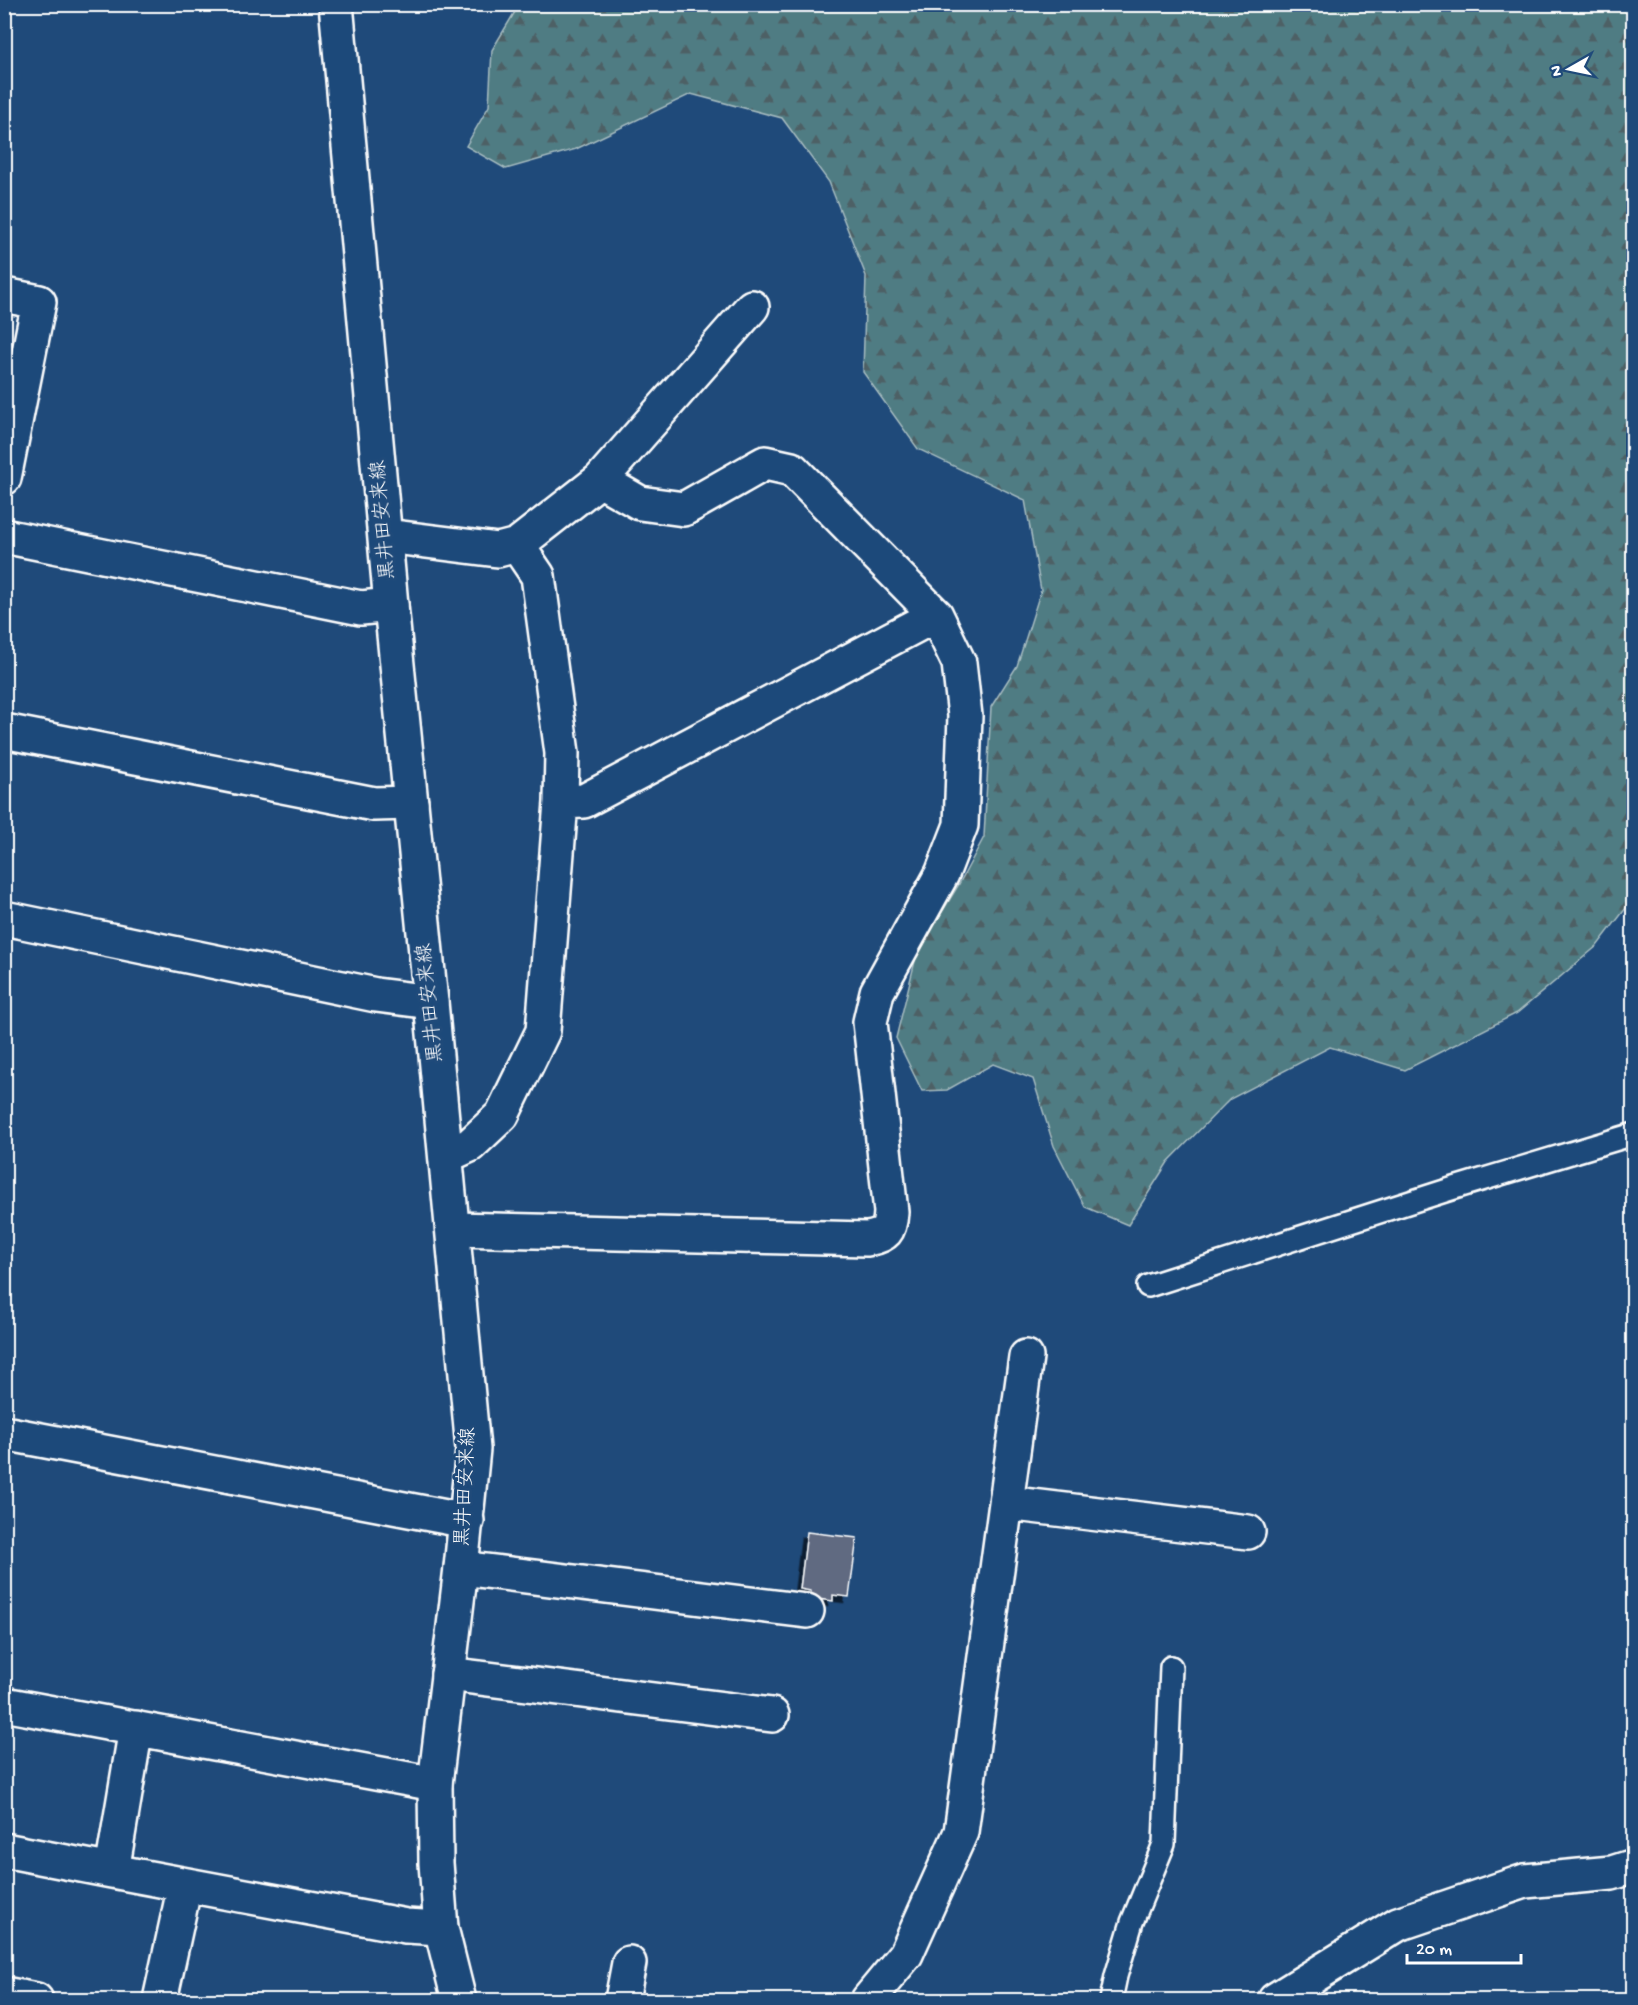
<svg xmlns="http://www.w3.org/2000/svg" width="1638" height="2005" font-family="'Gochi Hand','Klee One',sans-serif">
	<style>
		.forest { fill: url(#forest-firs); stroke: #a8bdc1; stroke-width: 1.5 }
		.building { fill: #606a81; stroke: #fff; stroke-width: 1.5; filter: url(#shadow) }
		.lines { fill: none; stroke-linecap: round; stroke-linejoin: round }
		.service-casing { stroke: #fff; stroke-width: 26 }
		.minor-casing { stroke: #fff; stroke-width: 38 }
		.secondary-casing { stroke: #fff; stroke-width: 38 }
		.service { stroke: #1f4a7a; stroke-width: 21 }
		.minor { stroke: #1f4a7a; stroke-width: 33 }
		.secondary { stroke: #1f4a7a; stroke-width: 33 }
		.labels { text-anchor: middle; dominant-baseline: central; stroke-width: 6; stroke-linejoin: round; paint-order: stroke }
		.street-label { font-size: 20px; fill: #fff; stroke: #1f4a7a }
	</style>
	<defs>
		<pattern id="forest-firs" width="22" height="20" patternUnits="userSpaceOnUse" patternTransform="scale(1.5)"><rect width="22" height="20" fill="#507b83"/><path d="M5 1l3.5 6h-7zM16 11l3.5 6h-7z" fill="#4e6165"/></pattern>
		<filter id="shadow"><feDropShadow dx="-5.5" dy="5.5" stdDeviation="0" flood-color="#0009"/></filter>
	</defs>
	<rect width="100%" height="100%" fill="#1f4a7a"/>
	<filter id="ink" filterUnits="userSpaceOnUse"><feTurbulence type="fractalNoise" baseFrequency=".0167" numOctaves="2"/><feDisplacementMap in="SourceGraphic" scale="12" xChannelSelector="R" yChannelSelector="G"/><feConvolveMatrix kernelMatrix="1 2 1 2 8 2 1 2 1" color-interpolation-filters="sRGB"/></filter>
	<g filter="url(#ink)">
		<path class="forest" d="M519,5h1114v894l-36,47 -80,67 -112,57 -75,-23 -100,52 -62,63 -40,63 -43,-18 -31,-61 -21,-67 -40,-15 -46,26 -25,1 -26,-53 21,-85 41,-67 26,-49 7,-130 26,-41 24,-76 -16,-90 -107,-51 -55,-77 3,-96 -37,-94 -47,-64 -91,-24 -115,55 -70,20 -40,-23 23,-40 3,-56z"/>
		<path class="building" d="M807,1532l50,6 -8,59 -16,-2v6l-23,-3 1,-7 -11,-2z"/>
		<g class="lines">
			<defs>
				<path id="service" d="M1148,1286l303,-97 183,-55
					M1111,2000l5,-24 16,-54 32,-78 7,-177"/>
				<path id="minor" d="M4,295l35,7 -35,176
					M4,536l357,72 30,-3
					M386,536l112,14 19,-5 83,-65
					M4,731l370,73 37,-1
					M561,802l23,-1 352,-186
					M4,918l372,77 55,7
					M446,1156l24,-11 32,-30 41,-84 18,-229 1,-49 -24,-177 -21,-31
					M453,1229l414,10c19,-3 23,-8 24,-27l-21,-190 7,-30 65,-118 19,-49 4,-109 -6,-53 -23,-48 -144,-146 -27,-6 -81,46 -44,-6 -40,-23 152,-173
					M4,1433l463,88
					M1007,1503l241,29
					M461,1568l346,43
					M448,1674l324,41
					M4,1704l431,80
					M136,1728l-24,143 294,55 35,2
					M4,1850l108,21
					M4,1994l32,6
					M160,2000l25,-115
					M622,2000l7,-37
					M868,2000l38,-46 55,-122 65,-475
					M1275,2000l123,-76 127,-43 87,-8 22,-7"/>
				<path id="secondary" d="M336,4l55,601 40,397 42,447 -12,119 -26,216 1,79 5,65 18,72"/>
			</defs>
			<use href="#service" class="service-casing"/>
			<use href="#minor" class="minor-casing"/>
			<use href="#secondary" class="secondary-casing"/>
			<use href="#service" class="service"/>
			<use href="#minor" class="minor"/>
			<use href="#secondary" class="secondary"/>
		</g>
	</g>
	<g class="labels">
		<g class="street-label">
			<text transform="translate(384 520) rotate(-95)">黒井田安来線</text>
			<text transform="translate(431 1003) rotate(-96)">黒井田安来線</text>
			<text transform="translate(467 1487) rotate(-87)">黒井田安来線</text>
		</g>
	</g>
	<rect width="1638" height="2005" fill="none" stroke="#1f4a7a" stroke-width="24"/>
	<rect x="12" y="12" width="1614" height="1981" fill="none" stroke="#fff" stroke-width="2" filter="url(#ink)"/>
	<g transform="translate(1569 69) rotate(261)" stroke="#1f4a7a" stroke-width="4.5" paint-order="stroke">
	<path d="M0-4.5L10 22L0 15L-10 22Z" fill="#ffffff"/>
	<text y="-9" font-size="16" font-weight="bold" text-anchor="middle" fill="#ffffff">N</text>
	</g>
	<path d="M1407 1954v9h114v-9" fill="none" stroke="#ffffff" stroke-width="3"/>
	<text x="1416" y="1954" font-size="18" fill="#ffffff" stroke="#1f4a7a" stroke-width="4.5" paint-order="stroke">20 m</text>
</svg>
